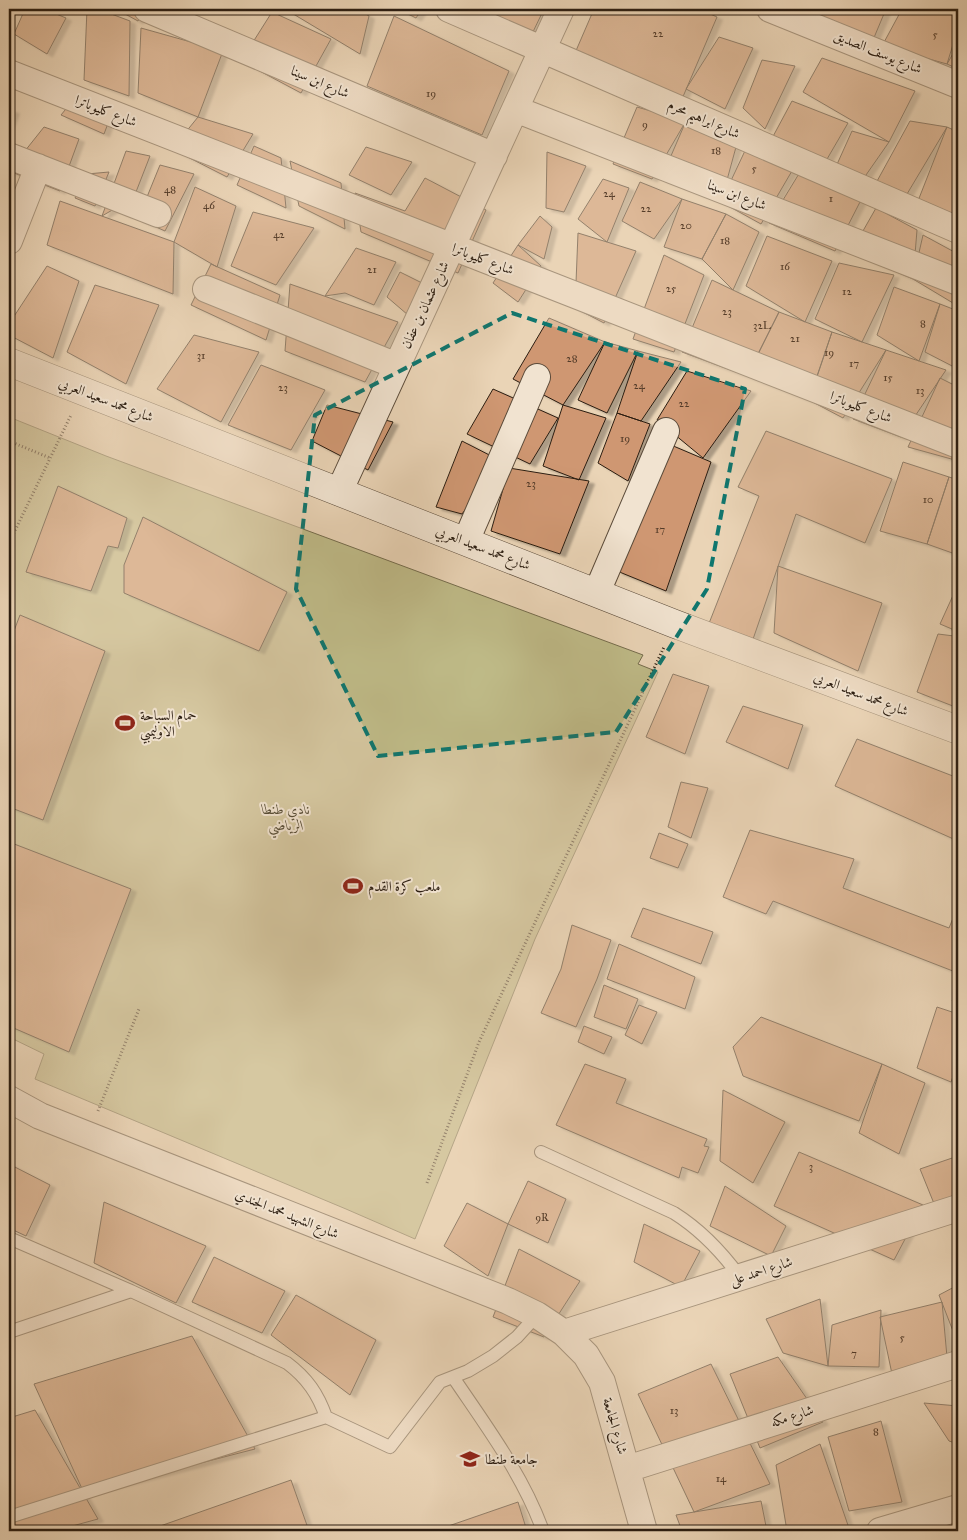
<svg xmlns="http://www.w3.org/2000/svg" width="967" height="1540" font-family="'IM FELL Great Primer',Amiri,serif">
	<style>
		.green { fill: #bfbb88; stroke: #756c4c }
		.building { fill: #cf9772; stroke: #2b1d11; filter: url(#shadow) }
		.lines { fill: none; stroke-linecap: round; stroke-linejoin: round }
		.service-casing { stroke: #5b4b3a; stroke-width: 14 }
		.minor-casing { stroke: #5b4b3a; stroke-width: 28 }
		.tertiary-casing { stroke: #5b4b3a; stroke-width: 29 }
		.path { stroke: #2b1d11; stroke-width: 3; stroke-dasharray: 1 2.5; stroke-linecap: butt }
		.service { stroke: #f1e3d0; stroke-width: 12 }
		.minor { stroke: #f1e3d0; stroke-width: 26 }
		.tertiary { stroke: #f1e3d0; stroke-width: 28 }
		.marked { fill: none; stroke: #0f766e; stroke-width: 4; stroke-dasharray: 10 6; stroke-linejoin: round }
		.labels { text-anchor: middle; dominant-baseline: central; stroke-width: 4; stroke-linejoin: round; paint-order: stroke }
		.number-label { font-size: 11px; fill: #543c29 }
		.street-label { font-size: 14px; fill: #2b1d11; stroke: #f1e3d0 }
		.poi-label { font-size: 14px; fill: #2b1d11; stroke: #f1e3d0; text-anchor: start }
		.park-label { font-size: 14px; font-style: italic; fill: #574c35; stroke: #f1e3d0 }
	</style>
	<defs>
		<filter id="shadow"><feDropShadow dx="5.5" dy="3" stdDeviation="1" flood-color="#0004"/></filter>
	</defs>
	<rect width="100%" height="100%" fill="#ead4b6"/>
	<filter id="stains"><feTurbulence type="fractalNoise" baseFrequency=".004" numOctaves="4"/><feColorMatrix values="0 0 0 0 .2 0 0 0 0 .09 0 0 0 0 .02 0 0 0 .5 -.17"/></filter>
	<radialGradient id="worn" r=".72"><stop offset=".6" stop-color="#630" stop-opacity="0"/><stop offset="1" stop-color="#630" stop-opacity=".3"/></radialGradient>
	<path class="green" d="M9,417l97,39 537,199 -5,9 20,8 -123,267 -120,300 -69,-30 -311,-130 9,-25 -35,-17z"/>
	<path class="building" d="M25,9h19l22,9 -19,36 -33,-20z
		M87,9h11l32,12 -1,75 -45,-16z
		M116,9h28l-6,12z
		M285,9h72l12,7 -9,38z
		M398,9h24l-6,9z
		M475,9h69l-14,29z
		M594,9h105l18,8 -35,82 -107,-46z
		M797,9h89l-13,31z
		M902,9h56v19l-11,36 -65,-18z
		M272,12l59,27 -30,54 -60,-32z
		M394,16l115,55 -27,64 -115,-49z
		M141,28l82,23 -25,66 -60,-24z
		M719,37l34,11 -28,61 -39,-20z
		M958,45v24l-11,-5z
		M822,58l93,33 -26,51 -86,-50z
		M762,60l33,6 -30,63 -22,-21z
		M74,99l42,3 -12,32 -43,-19z
		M792,101l56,22 -25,43 -53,-24z
		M637,107l49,14 -34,58 -39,-15z
		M9,109l5,2 -5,13z
		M198,117l55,17 -26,43 -55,-28z
		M686,121l53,15 -18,66 -60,-23z
		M910,121l37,6 -40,67 -31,-11z
		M44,127l35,12 -19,52 -51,-20z
		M947,127l11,5v95l-42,-21z
		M852,131l37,11 -30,43 -25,-14z
		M750,140l46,24 -35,60 -40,-22z
		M254,146l27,12 5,50 -49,-23z
		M366,147l46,15 -21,33 -42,-20z
		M126,151l24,5 -23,59 -13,-6 -12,7z
		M547,152l39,14 -22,46 -18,-4z
		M290,161l51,22 4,46 -46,-23z
		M160,165l34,9 -29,57 -27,-12z
		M109,172l-14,34 -20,-8 12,-24z
		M800,172l61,28 -26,51 -66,-28z
		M425,178l61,32 -28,63 -97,-41 -6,-39 50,18z
		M603,179l26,9 -22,54 -29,-23z
		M640,182l42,17 -28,40 -32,-18z
		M195,187l41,19 -19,61 -43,-25z
		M682,199l44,15 -24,45 -38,-12z
		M60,201l114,41 -1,52 -126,-49z
		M876,208l41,22 -4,49 -62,-27z
		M253,212l61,16 -38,57 -45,-19z
		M726,214l33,18 -26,58 -31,-31z
		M540,216l12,11 -8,32 -26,-14z
		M578,233l58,18 -32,72 -29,-15z
		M923,235l35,19v52l-45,-27z
		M767,236l65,25 -27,61 -59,-36z
		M518,245l23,21 -23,36 -25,-19z
		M356,248l40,14 -22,43 -29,-12 -20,3z
		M664,255l40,20 -30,77 -41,-13z
		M839,263l55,12 -32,67 -47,-23z
		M211,264l69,31 -14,45 -75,-35z
		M47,266l32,15 -26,77 -44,-23v-11z
		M400,272l24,12 -16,31 -21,-18z
		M712,280l67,32 -32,64 -65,-24z
		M290,284l108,38 -33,60 -80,-31z
		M95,285l64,20 -33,79 -59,-32z
		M894,287l46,17 -21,57 -42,-26z
		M940,304l18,7v58l-33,-17z
		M779,312l53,20 -23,68 -62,-24z
		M549,318l56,24 -42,63 -50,-26z
		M832,332l54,18 -43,68 -34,-18z
		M194,335l65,17 -38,70 -64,-33z
		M605,342l33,9 -31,62 -29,-13z
		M886,350l60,20 -45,67 -48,-18z
		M638,351l43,11 -40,59 -24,-8z
		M261,365l64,25 -34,60 -63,-25z
		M687,371l64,20 -48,67 -46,-38z
		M940,378l18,9v67l-3,6 -47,-13z
		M493,389l65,29 -28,46 -63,-30z
		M327,405l66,17 -25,48 -56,-29z
		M563,405l43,13 -27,62 -36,-14z
		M617,413l33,11 -22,57 -30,-18z
		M766,431l126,48 -27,64 -69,-29 -46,134 -44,-17 53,-135 -21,-9z
		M462,441l39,20 -39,53 -26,-7z
		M671,445l40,17 -45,129 -49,-20z
		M903,462l46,15 -22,67 -47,-13z
		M509,468l80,13 -29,73 -69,-23z
		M949,477l9,3v75l-31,-11z
		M58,486l69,32 -9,30 -10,-2 -17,45 -65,-19z
		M143,517l144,75 -28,59 -135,-58v-28z
		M778,566l104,37 -24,68 -84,-38z
		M955,591h3v117l-41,-16 21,-58 16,2 -2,-7 -12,-5z
		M20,615l85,36 -62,169 -34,-13v-163z
		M673,674l36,12 -24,68 -39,-17z
		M743,706l60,19 -15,44 -62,-27z
		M857,739l101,39v63l-123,-55z
		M681,782l27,6 -17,50 -23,-11z
		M750,830l104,29 -11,29 106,40 9,-22v67l-185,-72 -7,13 -43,-17z
		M659,833l29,11 -10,24 -28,-10z
		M9,842l122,47 -62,163 -60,-26z
		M643,908l70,24 -12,32 -70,-27z
		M572,925l39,15 -14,39 -21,48 -35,-14 20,-44z
		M619,944l76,33 -10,32 -78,-30z
		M604,985l34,14 -12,30 -32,-12z
		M958,993v11l-6,-3z
		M639,1005l18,7 -15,32 -17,-9z
		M937,1007l21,7v49l-7,19 -34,-14z
		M761,1017l121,47 -23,57 -116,-45 -10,-29z
		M584,1026l28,11 -8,17 -26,-12z
		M585,1064l41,15 -10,24 91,36 -3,7 5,1 -11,26 -16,-6 -3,11 -123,-53z
		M882,1064l43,19 -26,71 -40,-21z
		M723,1090l62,32 -32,61 -33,-22z
		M799,1152l124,53 -29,55 -120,-54z
		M958,1156v42l-23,8 -15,-37z
		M9,1164l41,21 -24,51 -17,-8z
		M528,1181l38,18 -18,44 -40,-19z
		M725,1186l61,40 -15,30 -61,-30z
		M104,1202l102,44 -30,57 -82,-40z
		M467,1203l41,21 -20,52 -44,-30z
		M644,1224l56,27 -19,36 -47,-25z
		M519,1249l61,32 -36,56 -51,-20z
		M214,1257l71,34 -23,42 -70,-31z
		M958,1285v59l-19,-49z
		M296,1295l80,45 -26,55 -79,-60z
		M820,1299l8,67 -45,-13 -17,-34z
		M942,1302l5,55 -55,17 -12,-57z
		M881,1310l-2,57 -51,-1 4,-41z
		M192,1336l63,113 -171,44 -50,-109z
		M778,1357l45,65 -63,26 -30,-74z
		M711,1364l59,120 -76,28 -56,-118z
		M924,1403l34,3v38l-9,-3z
		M35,1410l63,109 -44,12h-45v-113z
		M881,1421l21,81 -53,9 -21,-74z
		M820,1444l30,87h-63l-11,-66z
		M291,1480l18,51h-163z
		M761,1501l6,30h-85l-6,-16z
		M518,1502l9,29h-93z"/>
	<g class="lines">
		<defs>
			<path id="service" d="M541,1152l133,61c27,17 47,38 66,64
				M9,1238l122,53 156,72c20,15 31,31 39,54
				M9,1332l122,-41
				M453,1377c33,49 70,98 90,154
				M9,1517l317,-100 64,30 50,-65 28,-11 25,-15 24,-19 20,-22"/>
			<path id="minor" d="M147,9l347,147
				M449,9l509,221
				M770,9l188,76
				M9,73l949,372
				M515,109l443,173
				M9,156l149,58
				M9,241l29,-74
				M206,289l191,77
				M339,492l222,-483
				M466,541l71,-164
				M597,592l69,-161
				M9,1099l31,17 468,185 29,14 27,18 22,22 16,27 42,149
				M564,1333l394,-125
				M627,1469l331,-105
				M880,1531l78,-23"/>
			<path id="tertiary" d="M9,362l666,262 283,106"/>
		</defs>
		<use href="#service" class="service-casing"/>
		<use href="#minor" class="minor-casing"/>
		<use href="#tertiary" class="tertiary-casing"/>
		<path class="path" d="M9,441l41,17
			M9,543l62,-128
			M98,1111l41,-102
			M427,1183l52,-141 185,-395"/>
		<use href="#service" class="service"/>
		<use href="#minor" class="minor"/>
		<use href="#tertiary" class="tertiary"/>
	</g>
	<path d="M0 0H967V1540H0ZM512,313l233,76 -38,200 -91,143 -238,24 -82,-167 19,-174z" fill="#ead4b6" fill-opacity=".55" fill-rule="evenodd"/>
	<path class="marked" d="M512,313l233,76 -38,200 -91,143 -238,24 -82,-167 19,-174z"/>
	<defs>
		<symbol id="stadium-bare" viewBox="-9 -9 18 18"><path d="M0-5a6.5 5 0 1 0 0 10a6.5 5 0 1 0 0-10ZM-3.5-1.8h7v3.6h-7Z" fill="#8f2418" stroke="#f1e3d0" stroke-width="2.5" paint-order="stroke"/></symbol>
		<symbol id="university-bare" viewBox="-9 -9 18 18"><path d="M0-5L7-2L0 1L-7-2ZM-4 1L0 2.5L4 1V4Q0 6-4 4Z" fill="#8f2418" stroke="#f1e3d0" stroke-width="2.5" paint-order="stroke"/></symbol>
	</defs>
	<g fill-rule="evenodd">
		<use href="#stadium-bare" x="111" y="709" width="28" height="28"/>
		<use href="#stadium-bare" x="339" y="872" width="28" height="28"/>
		<use href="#university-bare" x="456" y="1445" width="28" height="28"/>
	</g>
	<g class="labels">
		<g class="number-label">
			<text x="658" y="33">22</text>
			<text x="935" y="34">5</text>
			<text x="431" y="93">19</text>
			<text x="645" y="124">9</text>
			<text x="716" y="150">18</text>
			<text x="754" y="168">5</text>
			<text x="170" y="189">48</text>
			<text x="609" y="193">24</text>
			<text x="831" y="198">1</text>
			<text x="209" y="205">46</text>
			<text x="646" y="208">22</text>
			<text x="686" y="225">20</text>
			<text x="279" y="234">42</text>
			<text x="725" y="240">18</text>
			<text x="785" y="266">16</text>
			<text x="372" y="269">21</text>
			<text x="671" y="288">25</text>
			<text x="847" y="291">12</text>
			<text x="727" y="311">23</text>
			<text x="923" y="323">8</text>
			<text x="762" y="325">32L</text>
			<text x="795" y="338">21</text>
			<text x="829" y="352">19</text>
			<text x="201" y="355">31</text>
			<text x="572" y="358">28</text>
			<text x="854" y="363">17</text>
			<text x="888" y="377">15</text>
			<text x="639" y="385">24</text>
			<text x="283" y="387">23</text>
			<text x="920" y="390">13</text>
			<text x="684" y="403">22</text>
			<text x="625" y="438">19</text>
			<text x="531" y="483">23</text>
			<text x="928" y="499">10</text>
			<text x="660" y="529">17</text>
			<text x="811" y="1166">3</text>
			<text x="542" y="1217">9R</text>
			<text x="902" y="1337">5</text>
			<text x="854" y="1353">7</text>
			<text x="674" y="1410">13</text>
			<text x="876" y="1431">8</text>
			<text x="721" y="1478">14</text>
		</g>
		<g class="street-label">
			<text transform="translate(878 52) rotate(22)">شارع يوسف الصديق</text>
			<text transform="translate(320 82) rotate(23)">شارع ابن سينا</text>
			<text transform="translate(106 111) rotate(21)">شارع كليوباترا</text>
			<text transform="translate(704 119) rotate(24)">شارع ابراهيم محرم</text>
			<text transform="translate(737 195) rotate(21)">شارع ابن سينا</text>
			<text transform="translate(483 259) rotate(21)">شارع كليوباترا</text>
			<text transform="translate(425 305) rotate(-65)">شارع عثمان بن عفان</text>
			<text transform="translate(106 400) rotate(21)">شارع محمد سعيد العربي</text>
			<text transform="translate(861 407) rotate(21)">شارع كليوباترا</text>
			<text transform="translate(483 548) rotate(21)">شارع محمد سعيد العربي</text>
			<text transform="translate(861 694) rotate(21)">شارع محمد سعيد العربي</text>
			<text transform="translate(287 1214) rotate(22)">شارع الشهيد محمد الجندي</text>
			<text transform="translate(761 1271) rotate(-18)">شارع احمد على</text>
			<text transform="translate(792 1416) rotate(-18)">شارع مكه</text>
			<text transform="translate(615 1426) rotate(74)">شارع الجامعة</text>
		</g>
		<g class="poi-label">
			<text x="140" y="715">حمام السباحة<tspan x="140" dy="16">الاوليمبي</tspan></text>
			<text x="368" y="886">ملعب كرة القدم</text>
			<text x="485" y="1459">جامعة طنطا</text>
		</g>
		<g class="park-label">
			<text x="286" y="809">نادي طنطا<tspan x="286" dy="16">الرياضي</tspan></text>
		</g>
	</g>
	<rect width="967" height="1540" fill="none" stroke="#ead4b6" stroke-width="30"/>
	<rect x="10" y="10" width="947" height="1520" fill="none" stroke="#2b1d11" stroke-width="2.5"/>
	<rect x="15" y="15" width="937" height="1510" fill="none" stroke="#2b1d11"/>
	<rect width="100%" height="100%" filter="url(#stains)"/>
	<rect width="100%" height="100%" fill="url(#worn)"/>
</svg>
